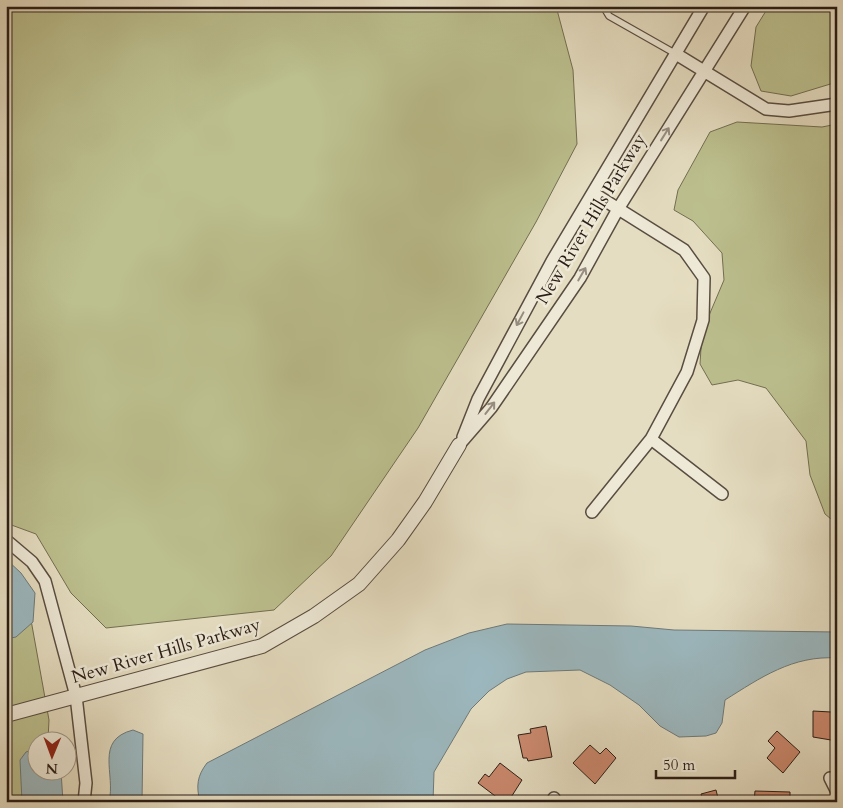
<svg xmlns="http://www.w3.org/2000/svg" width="843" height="808" font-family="Cardo,serif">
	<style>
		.green { fill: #bcbf8e; stroke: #736e52 }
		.water { fill: #9cb8bf; stroke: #6e7a7b }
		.building { fill: #cb896e; stroke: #2a1d16 }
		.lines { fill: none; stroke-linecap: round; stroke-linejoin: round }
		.service-casing { stroke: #594d41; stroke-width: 8 }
		.minor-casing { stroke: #594d41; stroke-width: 14 }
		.tertiary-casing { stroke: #594d41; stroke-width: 16 }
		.service { stroke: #eee9d7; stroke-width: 5.5 }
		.minor { stroke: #eee9d7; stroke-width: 11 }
		.tertiary { stroke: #eee9d7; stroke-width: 14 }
		.oneway { stroke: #968d80 }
		.labels { text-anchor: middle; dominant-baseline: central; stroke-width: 5; stroke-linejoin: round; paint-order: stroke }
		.street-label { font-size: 18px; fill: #2a1d16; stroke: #eee9d7 }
	</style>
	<rect width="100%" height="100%" fill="#e5ddc1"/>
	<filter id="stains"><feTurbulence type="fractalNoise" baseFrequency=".004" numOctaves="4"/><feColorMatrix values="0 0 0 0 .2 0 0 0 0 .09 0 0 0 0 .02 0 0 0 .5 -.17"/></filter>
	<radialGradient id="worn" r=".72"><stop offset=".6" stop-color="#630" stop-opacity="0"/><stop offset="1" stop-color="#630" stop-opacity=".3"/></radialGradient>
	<path class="green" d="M6,6h550l17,64 4,74 -41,78 -118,206 -87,128 -57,54 -168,18 -35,-35 -35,-59 -30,-11z
		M769,6h68v76l-46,14 -30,-5 -10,-25 5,-39z
		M737,122l85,5 15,-3v400l-12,-10 -15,-39 -4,-34 -40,-53 -28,-8 -26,5 -12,-21 2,-32 22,-52 -2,-27 -29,-32 -19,-11 4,-20 32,-58z
		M6,590l25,30 18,100 -1,20h-10v30l-7,32h-25z"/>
	<path class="water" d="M6,559l15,14 14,20 -2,29 -17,15 -10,2z
		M507,624l124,2 43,4 163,2v26c-44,-3 -77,20 -112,42l-3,23 -6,10 -10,3 -27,1 -19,-11 -21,-21 -29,-20 -30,-15 -54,2 -19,7 -18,12 -18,18 -37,63 -1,30h-233c-4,-16 -3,-26 7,-39l218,-113 44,-17z
		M133,730l10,4 -1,68h-33c7,-28 -15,-62 24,-72z
		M37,748l1,22 23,1 2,31h-41l-2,-42 6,-8z"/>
	<path class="building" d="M837,706v35l-24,-4v-26l18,1z
		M546,726l6,31 -24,4 -1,-3h-4l-5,-23 13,-2 -1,-4z
		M777,731l23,21 -17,21 -16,-15 8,-10 -7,-7z
		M590,745l10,9 6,-6 10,10 -21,26 -22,-21z
		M500,763l22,17 -14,22h-5l-25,-19 7,-9 4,3z
		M716,790l3,12h-16l-2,-8z
		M755,791l35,1v9l-36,1z"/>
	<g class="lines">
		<defs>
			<path id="service" d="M603,6l6,10 67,38"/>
			<path id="minor" d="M676,54l90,55 23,2 48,-7
				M463,437l15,-38 74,-138 152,-255
				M651,439l71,55
				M459,445l32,-37 89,-130 38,-69 127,-203
				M592,512l59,-73 36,-67 16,-52 1,-42 -20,-28 -91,-57
				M6,540l26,22 13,19 31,115 10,87 -2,19
				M830,778l7,14
				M554,802v-4"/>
			<path id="tertiary" d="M6,715l256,-69 52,-30 45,-32 39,-44 27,-38 34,-57"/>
		</defs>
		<use href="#service" class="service-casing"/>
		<use href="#minor" class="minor-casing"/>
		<use href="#tertiary" class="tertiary-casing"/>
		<use href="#service" class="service"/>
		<use href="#minor" class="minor"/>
		<use href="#tertiary" class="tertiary"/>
	</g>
	<defs><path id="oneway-shaft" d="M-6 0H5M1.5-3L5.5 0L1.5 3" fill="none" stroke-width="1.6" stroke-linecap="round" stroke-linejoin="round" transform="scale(1.25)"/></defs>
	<g class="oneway">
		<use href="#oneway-shaft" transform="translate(665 134) rotate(-58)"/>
		<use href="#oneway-shaft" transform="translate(582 274) rotate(-60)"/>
		<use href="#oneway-shaft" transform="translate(520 319) rotate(118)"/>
		<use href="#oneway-shaft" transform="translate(490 408) rotate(-52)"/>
	</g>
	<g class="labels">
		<g class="street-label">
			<text transform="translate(591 219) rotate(-59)">New River Hills Parkway</text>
			<text transform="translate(166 651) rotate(-16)">New River Hills Parkway</text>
		</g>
	</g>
	<rect width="843" height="808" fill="none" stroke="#e5ddc1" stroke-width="25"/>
	<rect x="8" y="8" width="828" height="793" fill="none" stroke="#2a1d16" stroke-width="2.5"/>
	<rect x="12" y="12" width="818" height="783" fill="none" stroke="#2a1d16"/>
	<g transform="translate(52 756) rotate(181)"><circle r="24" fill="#eee9d7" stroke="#a0978a"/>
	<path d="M0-4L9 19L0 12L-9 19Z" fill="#8f2418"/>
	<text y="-8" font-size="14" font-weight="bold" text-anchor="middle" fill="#2a1d16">N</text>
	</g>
	<path d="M656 770v8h79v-8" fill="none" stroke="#2a1d16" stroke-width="2.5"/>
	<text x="663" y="770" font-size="15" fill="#2a1d16" stroke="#eee9d7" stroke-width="4" paint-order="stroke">50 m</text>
	<rect width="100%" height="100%" filter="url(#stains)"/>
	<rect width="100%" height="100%" fill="url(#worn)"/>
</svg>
